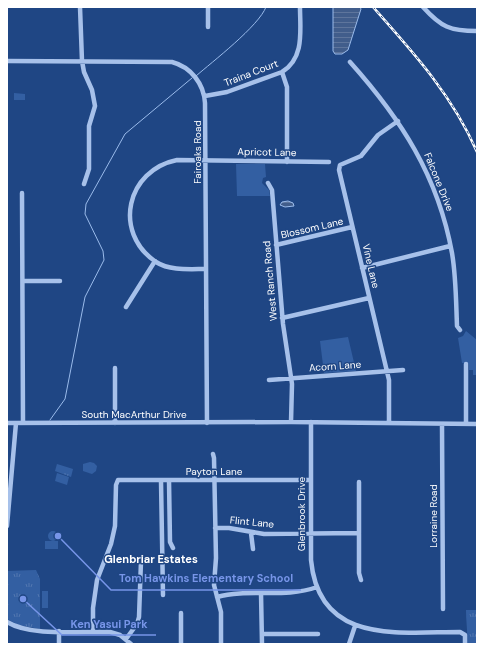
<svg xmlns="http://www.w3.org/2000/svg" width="484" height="651" font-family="'DM Sans',sans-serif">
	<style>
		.grass { fill: #335fa2 }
		.park { fill: url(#park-tufts) }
		.water { fill: url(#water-rules); stroke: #9abbeb }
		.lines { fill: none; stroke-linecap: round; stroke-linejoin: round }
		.stream { stroke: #9abbeb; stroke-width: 1 }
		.minor { stroke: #a7c1ea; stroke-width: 4.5 }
		.rail-casing { stroke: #fff; stroke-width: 2.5 }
		.rail { stroke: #1f4684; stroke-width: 1; stroke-dasharray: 3; stroke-linecap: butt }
		.labels { text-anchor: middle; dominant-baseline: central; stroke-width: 3; stroke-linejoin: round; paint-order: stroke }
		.street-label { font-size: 10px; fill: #fff; stroke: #1f4684 }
		.neighbourhood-label { font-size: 11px; font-weight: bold; fill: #fff; stroke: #1f4684 }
		.leader { fill: none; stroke: #7795e8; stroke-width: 1.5 }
		.callout-dot { fill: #7795e8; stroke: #1f4684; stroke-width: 1.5 }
		.callout-label { font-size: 11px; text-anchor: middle; font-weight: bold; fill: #7795e8; stroke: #1f4684; stroke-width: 3; stroke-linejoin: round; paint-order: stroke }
	</style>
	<defs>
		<pattern id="park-tufts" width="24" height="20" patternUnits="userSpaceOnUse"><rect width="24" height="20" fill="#335fa2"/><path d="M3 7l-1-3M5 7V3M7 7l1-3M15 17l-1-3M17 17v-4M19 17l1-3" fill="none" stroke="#5277b0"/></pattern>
		<pattern id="water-rules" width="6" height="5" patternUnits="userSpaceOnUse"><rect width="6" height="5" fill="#415d8b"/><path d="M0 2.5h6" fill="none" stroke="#5e759c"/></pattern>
	</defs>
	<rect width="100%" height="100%" fill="#1f4684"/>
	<path class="grass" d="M14,93l11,1v6h-11z
		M236,164h29l1,13 -3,1 -1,5 7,7 1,6h-33z
		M466,331l11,9v35h-4v-5h-4v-6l-7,-1 -4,-25 5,-2z
		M348,337l8,34 -32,2 -4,-32z
		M57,473l12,4 -2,8 -12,-4z
		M48 536a5 5 0 1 1 10 0a5 5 0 1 1-10 0Z
		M45,541h13v8h-13z
		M42,591h6v17h-6z"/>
	<path class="park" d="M90,462l4,1 3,3 -1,5 -4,3 -9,-3v-7z
		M57,464l16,5 -2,8 -16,-6z
		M36,570l4,9v50l-22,-4 -11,-6v-48z
		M466,610h11v34h-10c1,-11 -1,-22 -1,-34z"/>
	<path class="water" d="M333,7h27l1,2 -13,41 -6,4h-7l-2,-3z
		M288,201l5,2 1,3 -9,1 -5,-2 2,-3z"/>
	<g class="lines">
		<path class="stream" d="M196,76c16,-14 63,-50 70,-69
			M50,420l15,-21 20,-102 19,-37 -1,-9 -18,-37 1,-10 39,-70 67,-56"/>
		<path class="minor" d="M80,7l2,54 2,11 8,18 3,16 -6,20v43l-5,15
			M208,7v20
			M423,7c18,20 27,24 54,24
			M7,61l165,1c19,5 32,22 33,41l2,320
			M350,62c51,57 88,114 102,191 4,23 4,48 5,73l3,4
			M282,72l5,15v75
			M205,96l22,-4 55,-20c23,-14 18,-42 18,-65
			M268,183l4,7 11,134 9,60 -1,38
			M22,193l1,230
			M276,245l76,-18
			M362,268l88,-22
			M206,269c-16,0 -36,2 -50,-7 -44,-30 -29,-92 21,-102l152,2
			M23,281h37
			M126,307l29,-46
			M282,318l87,-20
			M466,364v60
			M115,368v55
			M269,380l134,-10
			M311,422v138c8,85 87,72 149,72l5,3v9
			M389,422v-42l-50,-210 1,-5 21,-9 17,-21 20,-14
			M7,423l284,-1 186,2
			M442,424l1,185
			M213,454l1,4 2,100 -2,27 7,27v32
			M169,480l1,62 3,6
			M161,481l2,114
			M359,482v91l2,7
			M7,526l9,-103
			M215,528h14l35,6 95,-1
			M251,533l2,16
			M261,593l1,51
			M217,597c32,-9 67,2 100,-10
			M181,613v31
			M7,622c25,15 73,9 103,10l10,3 11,9
			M59,631v13
			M93,631v-23l4,-28 14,-36 4,-18 1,-41 2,-5h192
			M262,634h56
			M126,639l11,-15 2,-7 2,-56
			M349,644l6,-18"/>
		<defs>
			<path id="rail" d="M373,7c40,45 80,89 104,145"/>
		</defs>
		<use href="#rail" class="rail-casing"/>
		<use href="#rail" class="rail"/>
	</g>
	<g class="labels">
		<g class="street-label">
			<text transform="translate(251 73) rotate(-21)">Traina Court</text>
			<text transform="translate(197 152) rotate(-90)">Fairoaks Road</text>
			<text transform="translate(267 152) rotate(1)">Apricot Lane</text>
			<text transform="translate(439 182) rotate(68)">Falcone Drive</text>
			<text transform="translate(312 228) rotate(-13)">Blossom Lane</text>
			<text transform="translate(371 266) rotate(77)">Vine Lane</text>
			<text transform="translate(270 281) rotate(-95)">West Ranch Road</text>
			<text transform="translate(335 366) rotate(-4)">Acorn Lane</text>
			<text x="134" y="414">South MacArthur Drive</text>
			<text x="214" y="471">Payton Lane</text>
			<text transform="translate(301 514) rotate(-90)">Glenbrook Drive</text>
			<text transform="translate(433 516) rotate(-90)">Lorraine Road</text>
			<text transform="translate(252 522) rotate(6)">Flint Lane</text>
		</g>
		<g class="neighbourhood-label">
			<text x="151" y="559">Glenbriar Estates</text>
		</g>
	</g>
	<path class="leader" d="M58 536L111 590H301M23 599L62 635H156"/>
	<g class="callout-dot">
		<circle cx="58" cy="536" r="4"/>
		<circle cx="23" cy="599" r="4"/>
	</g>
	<g class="callout-label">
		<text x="206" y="582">Tom Hawkins Elementary School</text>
		<text x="109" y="628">Ken Yasui Park</text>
	</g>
	<rect width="484" height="651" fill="none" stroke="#ffffff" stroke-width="16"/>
</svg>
